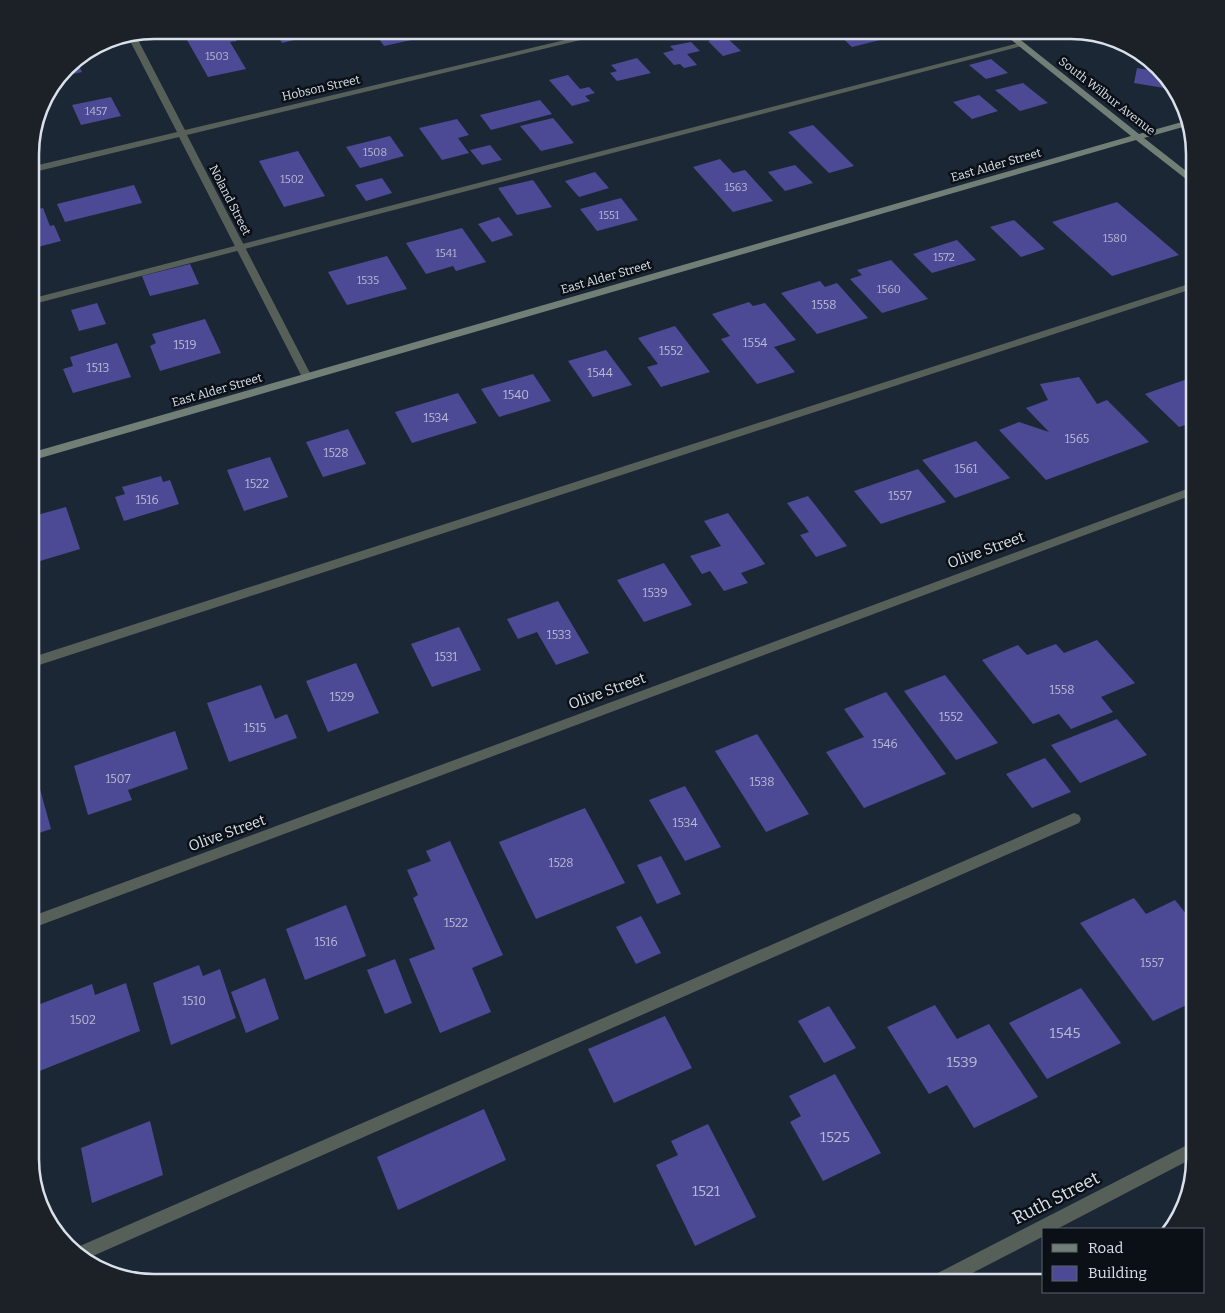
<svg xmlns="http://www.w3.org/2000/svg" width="1225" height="1313" font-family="Bitter,serif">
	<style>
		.building { fill: #4c4a94 }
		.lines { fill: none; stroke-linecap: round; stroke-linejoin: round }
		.lane { fill: #575f59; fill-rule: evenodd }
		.street { fill: #575f59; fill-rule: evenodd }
		.secondary { fill: #727f76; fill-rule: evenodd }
		.labels { text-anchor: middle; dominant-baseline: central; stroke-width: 5; stroke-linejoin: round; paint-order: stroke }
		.far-number-label { font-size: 11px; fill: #b6bad4 }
		.far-street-label { font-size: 12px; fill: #d9e0ea; stroke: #0b1016 }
		.number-label { font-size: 12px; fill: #b6bad4 }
		.street-label { font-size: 15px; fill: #d9e0ea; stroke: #0b1016 }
		.near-number-label { font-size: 15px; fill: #b6bad4 }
		.near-street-label { font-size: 18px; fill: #d9e0ea; stroke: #0b1016 }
		.rim { fill: none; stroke: #d9e0ea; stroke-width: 2.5 }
	</style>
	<rect width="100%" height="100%" fill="#1c2736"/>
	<path class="building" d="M230,30l7,11 -7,1 16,27 -38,8 -21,-37z
		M275,30h45l2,3 -40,10z
		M373,30h36l7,9 -32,7z
		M834,30h50l-3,2 7,6 -36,9z
		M891,30h38l-5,5 -29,-1z
		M725,36l16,15 -18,5 -15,-15z
		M691,42l9,9 -13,3 10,11 -13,3 -4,-4 -6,1 -11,-12 11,-3 -4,-4z
		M637,58l14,15 -34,8 -7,-8 7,-2 -6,-6z
		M991,59l17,14 -22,6 -17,-14z
		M78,64l4,8 -22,5 8,-11z
		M1137,68l25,4 4,4 -2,12 -30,-5z
		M568,75l12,14 9,-2 6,6 -10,3 5,5 -18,5 -23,-26z
		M1023,83l25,20 -28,8 -25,-21z
		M979,95l19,16 -26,8 -19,-17z
		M111,97l10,19 -40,9 -9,-20z
		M540,100l12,14 -61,16 -11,-15z
		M553,118l21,25 -33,8 -21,-25z
		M457,119l12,16 -11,3 11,15 -27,7 -23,-32z
		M813,125l41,41 -25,7 -41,-41z
		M390,136l14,20 -44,12 -14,-21z
		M490,145l12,15 -20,5 -12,-15z
		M298,151l27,45 -41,11 -25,-46z
		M720,159l13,14 12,-3 28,31 -40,11 -40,-45z
		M795,165l18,18 -28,8 -17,-19z
		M595,172l14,16 -30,9 -14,-16z
		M382,178l10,15 -26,8 -11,-16z
		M533,180l19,27 -35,8 -19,-27z
		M134,185l8,18 -77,19 -8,-18z
		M621,198l17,22 -41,11 -17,-22z
		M1117,202l62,53 -67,21 -60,-54z
		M43,208l7,18 4,-1 7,16 -31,8v-38z
		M499,217l14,18 -21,7 -14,-18z
		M1014,220l31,29 -24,8 -31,-30z
		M462,228l24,34 -30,9 -3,-5 -27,8 -20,-31z
		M957,240l19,20 -44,13 -19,-19z
		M387,256l20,33 -60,16 -19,-33z
		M891,260l37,39 -46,14 -32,-34 12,-4 -5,-5z
		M190,264l9,20 -49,12 -8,-20z
		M820,281l5,6 12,-4 31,35 -51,16 -36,-41z
		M749,302l4,4 12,-3 31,37 -22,7 21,25 -38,12 -36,-45 9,-3 -18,-22z
		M97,303l9,21 -27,7 -8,-21z
		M205,319l16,34 -61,18 -10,-25 6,-3 -4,-9z
		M675,326l35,46 -49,15 -14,-20 11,-3 -20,-26z
		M117,343l14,34 -58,16 -10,-24 10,-3 -3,-9z
		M606,350l26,35 -39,12 -25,-36z
		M533,374l18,27 -52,16 -18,-28z
		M1079,377l18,27 10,-4 42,42 -103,38 -47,-50 20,-8 30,10 -23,-24 22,-8 -8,-16z
		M1190,378l5,4v40l-16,5 -34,-33z
		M458,393l19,30 -65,20 -17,-31z
		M348,429l18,35 -43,13 -17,-35z
		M976,441l34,37 -55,20 -33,-38z
		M270,457l18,40 -44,14 -17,-41z
		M918,469l28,33 -65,22 -27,-33z
		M161,476l2,6 7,-2 9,24 -55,17 -9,-24 10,-3 -3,-7z
		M808,496l39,50 -31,11 -16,-22 9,-3 -22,-29z
		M66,507l14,42 -40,12 -10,-32v-12z
		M728,513l37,51 -24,9 7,10 -24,8 -14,-20 -8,3 -12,-18 31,-10 -17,-25z
		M664,563l28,42 -48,17 -27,-42z
		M558,601l31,52 -33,12 -19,-33 -19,7 -11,-20z
		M459,627l22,43 -49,17 -21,-43z
		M1097,640l38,43 -34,14 12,15 -42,17 -12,-15 -26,10 -51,-64 36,-15 9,10 29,-11 8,9z
		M356,663l23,50 -51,19 -22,-51z
		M945,675l53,68 -42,17 -52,-69z
		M261,685l14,34 12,-5 10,24 -68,24 -22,-59z
		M886,692l60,82 -82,34 -38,-56 38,-15 -20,-28z
		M1117,719l30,36 -67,28 -29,-38z
		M175,731l13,38 -60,21 4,10 -44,15 -14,-49z
		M757,734l52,80 -43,18 -51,-81z
		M1045,758l26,34 -39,16 -26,-34z
		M33,764l18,65 -21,7v-70z
		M685,786l36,61 -36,14 -36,-61z
		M585,808l40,75 -89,36 -37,-77z
		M450,841l53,114 -31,13 19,44 -51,21 -31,-74 26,-10 -22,-51 5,-3 -11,-25 24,-9 -5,-10z
		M661,856l20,38 -24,10 -20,-39z
		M1134,898l12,16 29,-14 20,25v76l-42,20 -73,-98z
		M346,905l20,51 -61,24 -19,-51z
		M641,916l20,37 -25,11 -20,-37z
		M395,959l17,44 -27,11 -18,-44z
		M199,965l4,11 17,-7 16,49 -65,27 -18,-62z
		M265,978l14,41 -33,14 -15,-41z
		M126,983l14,48 -103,41 -7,-28v-36l62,-24 3,11z
		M1081,988l40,55 -74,36 -38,-56z
		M935,1005l22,34 32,-15 49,73 -64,31 -27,-43 -18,9 -42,-67z
		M829,1006l27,42 -32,15 -26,-42z
		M665,1016l27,52 -78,35 -26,-54z
		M835,1074l46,79 -58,28 -33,-59 11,-6 -12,-20z
		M484,1109l22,51 -108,50 -21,-53z
		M150,1121l13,54 -71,28 -11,-55z
		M708,1124l48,93 -61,29 -39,-81 22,-10 -7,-14z
		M486,1276l3,7h-17z"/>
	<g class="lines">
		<path class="lane" d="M1019,43l7,2 -996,260v-6z
			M1195,282v6l-1165,380v-10z
			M1074,813l5,2 2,4 -2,4 -993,436 -13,-10z"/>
		<path class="street" d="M607,30h15l-435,105 125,242 -5,3 -5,-3 -123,-240 -149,36v-6l147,-35 -50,-97 8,-1 50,96z
			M1195,486v8l-1165,435v-12z
			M1195,1141v16l-138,72h-13v7l-91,47h-25l2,-6z"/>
		<path class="secondary" d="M999,30h9l131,104 50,-14 1,5 -46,13 51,40v8l-59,-46 -1106,321v-8l1101,-317z"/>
	</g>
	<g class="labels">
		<g class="far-number-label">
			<text x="217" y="56">1503</text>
			<text x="96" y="111">1457</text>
			<text x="375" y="152">1508</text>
			<text x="292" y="179">1502</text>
			<text x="736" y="187">1563</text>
			<text x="609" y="215">1551</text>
			<text x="1115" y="238">1580</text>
			<text x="446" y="253">1541</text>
			<text x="944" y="257">1572</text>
			<text x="368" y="280">1535</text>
			<text x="889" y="289">1560</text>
		</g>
		<g class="far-street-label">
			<text transform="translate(321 88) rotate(-13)">Hobson Street</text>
			<text transform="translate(1107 96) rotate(38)">South Wilbur Avenue</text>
			<text transform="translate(996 165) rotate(-16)">East Alder Street</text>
			<text transform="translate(230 200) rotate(63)">Noland Street</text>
			<text transform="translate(606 277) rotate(-16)">East Alder Street</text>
			<text transform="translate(217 390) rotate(-16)">East Alder Street</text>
		</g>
		<g class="number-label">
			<text x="824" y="305">1558</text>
			<text x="755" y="343">1554</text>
			<text x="185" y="345">1519</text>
			<text x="671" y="351">1552</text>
			<text x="98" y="368">1513</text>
			<text x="600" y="373">1544</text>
			<text x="516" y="395">1540</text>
			<text x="436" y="418">1534</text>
			<text x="1077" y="439">1565</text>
			<text x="336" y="453">1528</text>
			<text x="966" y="469">1561</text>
			<text x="257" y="484">1522</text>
			<text x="900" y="496">1557</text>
			<text x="147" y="500">1516</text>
			<text x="655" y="593">1539</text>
			<text x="559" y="635">1533</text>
			<text x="446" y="657">1531</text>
			<text x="1062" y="690">1558</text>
			<text x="342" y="697">1529</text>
			<text x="951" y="717">1552</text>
			<text x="255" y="728">1515</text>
			<text x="885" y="744">1546</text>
			<text x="118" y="779">1507</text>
			<text x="762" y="782">1538</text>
			<text x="685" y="823">1534</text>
			<text x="561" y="863">1528</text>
			<text x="456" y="923">1522</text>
			<text x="326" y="942">1516</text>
			<text x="1152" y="963">1557</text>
			<text x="194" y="1001">1510</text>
			<text x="83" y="1020">1502</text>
		</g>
		<g class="street-label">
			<text transform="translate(986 550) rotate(-20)">Olive Street</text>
			<text transform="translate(607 691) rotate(-20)">Olive Street</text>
			<text transform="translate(227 833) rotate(-20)">Olive Street</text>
		</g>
		<g class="near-number-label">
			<text x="1065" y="1033">1545</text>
			<text x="962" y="1062">1539</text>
			<text x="835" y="1137">1525</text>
			<text x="706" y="1191">1521</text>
		</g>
		<g class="near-street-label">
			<text transform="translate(1056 1198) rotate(-27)">Ruth Street</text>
		</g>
	</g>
	<path d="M0 0H1225V1313H0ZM154 39H1071A115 115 0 0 1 1186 154V1159A115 115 0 0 1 1071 1274H154A115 115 0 0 1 39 1159V154A115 115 0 0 1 154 39Z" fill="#1b2127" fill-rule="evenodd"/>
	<path class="rim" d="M154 39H1071A115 115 0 0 1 1186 154V1159A115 115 0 0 1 1071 1274H154A115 115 0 0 1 39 1159V154A115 115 0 0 1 154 39Z"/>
	<rect x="1042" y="1228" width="162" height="65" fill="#0b1016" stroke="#5d636b"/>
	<rect x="1052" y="1244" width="25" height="8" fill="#727f76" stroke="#5d636b"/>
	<text x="1088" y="1253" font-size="15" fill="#d9e0ea">Road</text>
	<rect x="1052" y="1266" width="25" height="15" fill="#4c4a94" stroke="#5d636b"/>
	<text x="1088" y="1278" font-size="15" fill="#d9e0ea">Building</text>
</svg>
